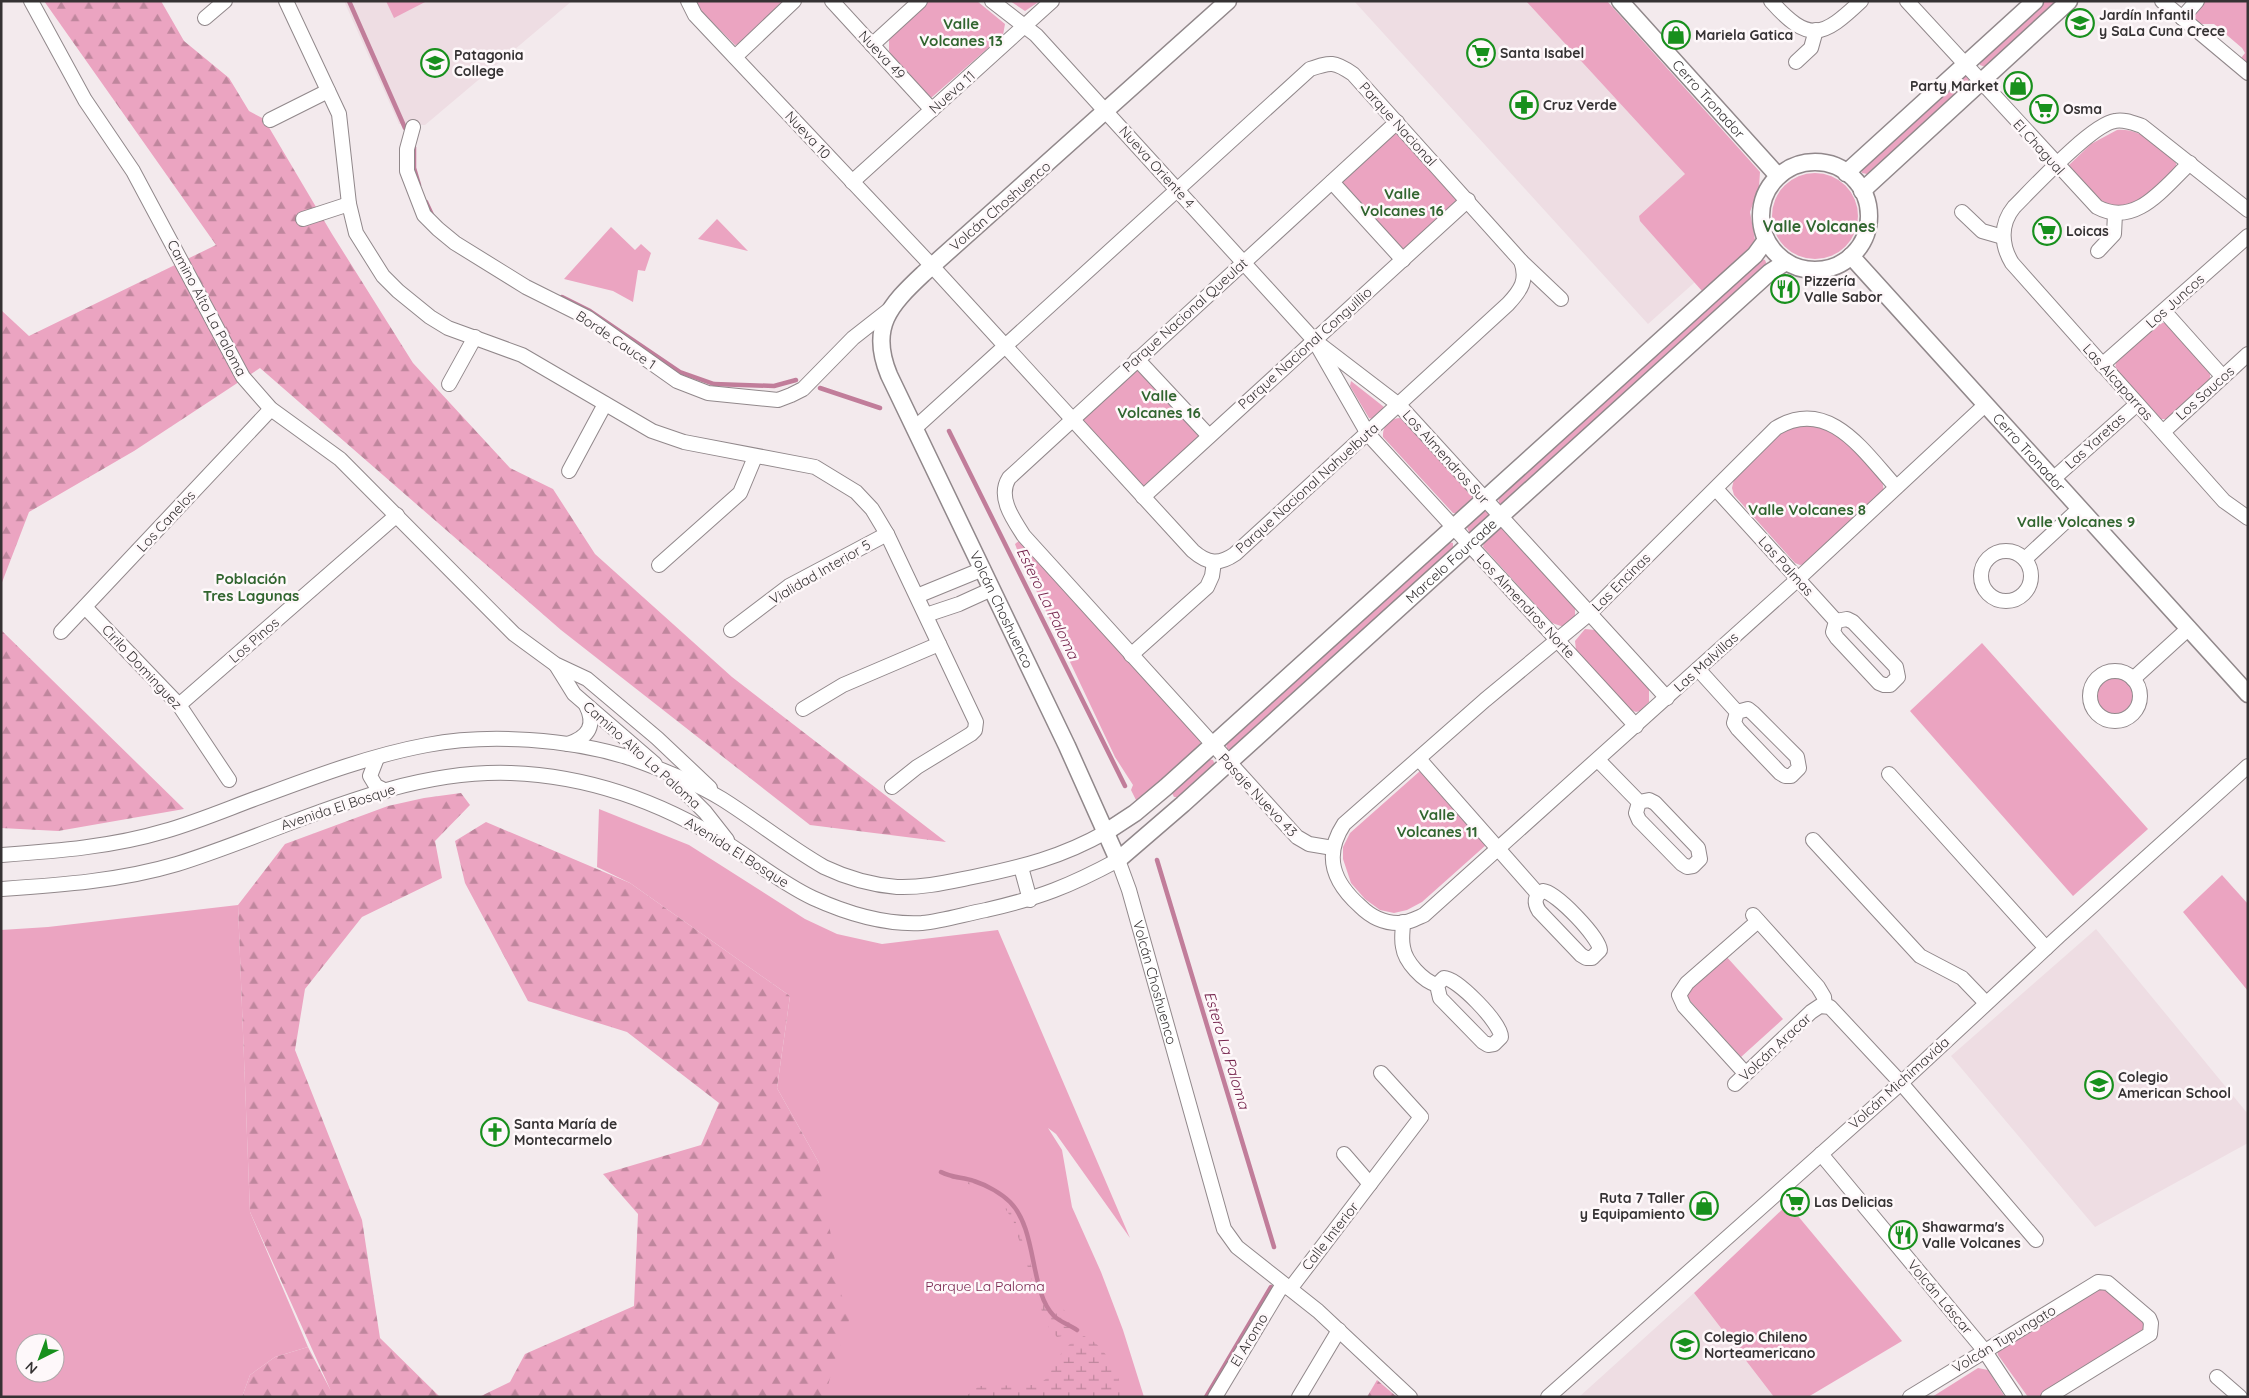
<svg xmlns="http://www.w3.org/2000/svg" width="2249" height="1398" font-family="Quicksand,sans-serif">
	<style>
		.built { fill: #eedde3 }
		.green { fill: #eba4c1; fill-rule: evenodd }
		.forest { fill: url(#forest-firs) }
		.wetland { fill: url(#wetland-marsh) }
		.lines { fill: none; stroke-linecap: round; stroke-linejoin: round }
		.stream { stroke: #c17d9a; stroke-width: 4.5 }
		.minor-casing { stroke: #91888b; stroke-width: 16 }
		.tertiary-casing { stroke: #91888b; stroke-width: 19 }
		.minor { stroke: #fff; stroke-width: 14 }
		.tertiary { stroke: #fff; stroke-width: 16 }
		.labels { text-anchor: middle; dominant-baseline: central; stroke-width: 5; stroke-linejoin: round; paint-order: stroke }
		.poi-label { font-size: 14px; font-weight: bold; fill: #353233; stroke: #fef8fa; text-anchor: start }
		.street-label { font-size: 14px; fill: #353233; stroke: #fef8fa }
		.park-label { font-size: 14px; fill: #78264f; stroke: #fef8fa }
		.neighbourhood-label { font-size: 15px; font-weight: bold; fill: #31652f; stroke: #fef8fa }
		.water-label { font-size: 15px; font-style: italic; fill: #75244d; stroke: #fef8fa }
		.quarter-label { font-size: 16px; font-weight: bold; fill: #31652f; stroke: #fef8fa }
	</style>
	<defs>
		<pattern id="forest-firs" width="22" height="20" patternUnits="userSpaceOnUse" patternTransform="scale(1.25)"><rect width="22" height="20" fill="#eba4c1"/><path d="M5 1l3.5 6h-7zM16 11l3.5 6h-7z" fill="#bf869d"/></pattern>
		<pattern id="wetland-marsh" width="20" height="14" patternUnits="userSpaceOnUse" patternTransform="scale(1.25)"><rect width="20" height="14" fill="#eba4c1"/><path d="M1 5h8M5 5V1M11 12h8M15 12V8" fill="none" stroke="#bf869d"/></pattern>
	</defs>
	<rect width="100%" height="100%" fill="#f3eaed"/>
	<path class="built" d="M344,1h228l-147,124 -26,-1z
		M1354,1h239l148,240 -93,83z
		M2096,929l152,185v29l-153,84 -144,-171z
		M1694,1293l80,104h-195z"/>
	<path class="green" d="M386,1h41l-33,17z
		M695,1h92l-47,43 -5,1 -35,-35z
		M928,1h49l28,23 -2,11 -72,63 -38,-41 -4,-6v-12z
		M1010,1h30l-15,10z
		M1526,1h81l153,171 -1,15 -9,25 5,28 -3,6 -50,45 -62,-70 -1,-5 46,-42z
		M2043,1h14l-72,66 -5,-2 -1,-5z
		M2200,1h48v62l-7,-5 4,-5 -3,-5 -28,-24h-17l-4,-6 1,-8z
		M1965,75l5,6 -103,93 -5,-1 -1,-5z
		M2117,130c25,-2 42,17 59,33v7l-42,37 -29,-2 -37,-39 23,-22z
		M1394,131l65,72 -56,51 -65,-72z
		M1772 216a43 43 0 1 1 86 0a43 43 0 1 1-86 0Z
		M717,219l31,32 -50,-12z
		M611,227l24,23 6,-6 10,9 -6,18 -7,-1 -5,32 -20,-11 -49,-12z
		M1761,259l4,1 2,5 -265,239 -3,-1 -1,-6z
		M2160,323h7l43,48v9l-43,39h-7l-45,-49 1,-8z
		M1138,367l65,69 -59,53 -65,-71z
		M1351,381l33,26 -12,12 -3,-1 -19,-32z
		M1401,418l71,78v4l-13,13h-6l-70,-76c-1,-11 7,-19 18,-19z
		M1815,424l27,13 40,42 2,13 -78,72 -6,1 -5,-2 -61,-68 -2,-7 2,-9 45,-45 8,-6z
		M1484,510l4,3v4l-16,15h-3l-3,-7z
		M1501,528l74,80v10l-11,9 -12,-4 -69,-76 1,-6 13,-12z
		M1020,540l181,200 -2,10 -61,54 -7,-14 2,-5 -18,-28 -97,-205 -3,-8z
		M1449,542l4,1v6l-221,201 -5,-1 -1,-6z
		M1585,629l10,1 54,59v13l-9,9 -4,1 -5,-2 -55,-60 -1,-9z
		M1982,643l166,186 -75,67 -163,-185z
		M2095 696a20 20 0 1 1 40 0a20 20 0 1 1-40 0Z
		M1207,759l6,1 2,5 -35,32h-6l-2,-4 2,-4z
		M1420,771l66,74 -64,57 -15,8 -13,3 -14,-3 -15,-11 -14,-16 -8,-24v-12l7,-14z
		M599,809l90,36 116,74 32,15 45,10 116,-14 132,308 -74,-104 -8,-6 14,22 10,57 29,65 22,58 21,67h-600l275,-234 -42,-75 13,-92 -160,-113 -33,-16z
		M2222,875l26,29v87l-65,-79z
		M238,905l12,307 58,135 -33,10 -25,18 -8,22h-241v-467l47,-3zM25,1343h30v30h-30z
		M1725,955l58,64 -42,38 -58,-64z
		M1788,1204l114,137 -94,56h-34l-80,-104z
		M2101,1285l46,37 -2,11 -104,64h-13l-30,-42 -1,-5z
		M1978,1368l10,2 17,27h-73z"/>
	<path class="forest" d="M44,1h117l23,40 45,37 20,33 15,8 68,115 81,129 97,105 43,21 42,65 137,123 214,165 -136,-17 -249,-195 -301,-262 -126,83 -105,61 -28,73v-275l28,26 187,-91z
		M1,630l183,179 -126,22 -57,-3z
		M461,793l9,12 -35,36 7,37 -80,39 -57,72 -10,61 67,170 18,118 60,59h-198l8,-22 25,-18 33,-10 23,44 -81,-179 -12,-307 47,-61 103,-38 36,-8z
		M486,822l144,61 160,113 -13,92 42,75 21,128 10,27 -16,45 -9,34h-346l31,-15 15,-28 109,-48 4,-92 -35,-40 98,-29 18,-42 -92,-71 -99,-31 -63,-118 -10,-42z
		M1377,1380l20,17h-30z"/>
	<path class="wetland" d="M941,1172c26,7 51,14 69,34l34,96c5,3 7,2 12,3 9,2 16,16 19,23l-3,6 -15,3 -11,-13 -33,-103c-17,-32 -40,-35 -72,-46z
		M1084,1336c21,9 36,38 39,61h-158l14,-11 59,-1 9,-7 15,-26 8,-8z"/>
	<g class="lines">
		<path class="stream" d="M349,1l56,127
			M414,147v21l5,17
			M426,202l7,15
			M562,297l28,14 90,61 34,12 60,2 22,-6
			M820,388l60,20
			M949,431l176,355
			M1157,860l117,387
			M941,1172c11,6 22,5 33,9 12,4 27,12 36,21 28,28 19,89 44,114 6,6 16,9 23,14
			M1206,1397l65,-110"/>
		<defs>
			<g id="minor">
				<path d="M31,1l54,99 48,71 110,206 28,32 69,50 174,175 41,30 32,15 70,59 53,50"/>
				<path d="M286,1l53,113 10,90 7,29 27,43 15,15 32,26 18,11 74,27 130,76 32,11 131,25 41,25 16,17 15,25 89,188 -1,8 -4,4 -54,33 -25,20"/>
				<path d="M688,1l7,14 237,251 261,285c15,13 26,14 42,3l273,-250c13,-14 20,-24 13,-43"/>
				<path d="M832,1l100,109"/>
				<path d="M992,1l44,34 278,305 85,65 268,293"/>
				<path d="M1771,1c38,43 52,36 90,0"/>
				<path d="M1907,1l190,206c39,21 67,-20 93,-44"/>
				<path d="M2162,1l86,72"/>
				<path d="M205,18l20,-17"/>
				<path d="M2182,18l15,-17"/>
				<path d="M872,45l48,-44"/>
				<path d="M735,57l59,-56"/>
				<path d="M1796,62l15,-14 5,-18"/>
				<path d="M270,120l58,-29"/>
				<path d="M413,127l-6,22v22l17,44 14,14 17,14 71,44 62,31 89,63 31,12 70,7 13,-5 12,-6 50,-51 37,-29"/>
				<path d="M852,182l200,-181"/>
				<path d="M1332,182l71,78"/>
				<path d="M2248,210l-106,-84c-9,-3 -18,-7 -27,-5 -23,3 -82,67 -101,86 -14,17 -13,38 -2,56l212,238 24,17"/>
				<path d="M1962,212l20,19 21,6"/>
				<path d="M303,219l46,-15"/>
				<path d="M2098,251l16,-17 1,-20"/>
				<path d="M2164,311l59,66"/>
				<path d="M1317,345l51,89 268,292"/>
				<path d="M1137,359l72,77"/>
				<path d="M2102,365l146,-129"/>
				<path d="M449,384l26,-47"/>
				<path d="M915,428l395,-359c21,-7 24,-8 43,5l168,187 40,38"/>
				<path d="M2163,432l85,-78"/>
				<path d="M569,471l36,-67"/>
				<path d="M2053,479l84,-75"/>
				<path d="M1896,487c-32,-35 -67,-91 -120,-59l-186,185 -105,87 -141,124c-21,32 -11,58 16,82 10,10 23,17 38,17 10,0 17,-4 26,-8l374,-336 187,-174"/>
				<path d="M1716,489l120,132 -3,11 4,6 42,45 5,2h6l8,-8 -2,-10 -43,-45 -6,-3 -11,2"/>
				<path d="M1143,497l325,-297"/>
				<circle cx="2006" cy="576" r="25"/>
				<path d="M2025,559l55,-51"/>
				<path d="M659,565l81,-72 15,-36"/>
				<path d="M917,596l66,-27"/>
				<path d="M85,607l94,98 50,75"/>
				<path d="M926,615l33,-11 33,-15"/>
				<path d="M731,630l58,-44 98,-52"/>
				<path d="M61,632l210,-223"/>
				<path d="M1131,655l76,-68 5,-11 2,-14"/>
				<path d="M556,665l18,29 81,70"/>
				<path d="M1698,669l39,43 -3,11 4,6 42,44 5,3h6l8,-8 -2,-11 -44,-44 -5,-4 -11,3"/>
				<circle cx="2115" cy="696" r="25"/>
				<path d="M2133,679l56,-51"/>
				<path d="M179,705l218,-190"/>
				<path d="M803,709l40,-24 96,-41"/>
				<path d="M568,744c21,-7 28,-19 18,-39"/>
				<path d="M377,758l-7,18 6,10 10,5"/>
				<path d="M1419,759l119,135"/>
				<path d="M1598,760l41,42 -3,11 3,7 43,44 5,3 6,-1 7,-7 -2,-11 -43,-45 -6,-3 -10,2"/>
				<path d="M1889,774l157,174"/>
				<path d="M673,780l32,32 22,28"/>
				<path d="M1813,840l107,116 42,22 24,25"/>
				<path d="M1333,848l-24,-4 -12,-7 -273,-301c-11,-17 -27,-39 -15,-58l388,-356"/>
				<path d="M1,855c55,-4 111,-8 164,-24 35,-10 69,-25 103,-37 51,-19 105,-39 159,-49 62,-12 143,-6 203,13 31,11 64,24 92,41 35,22 67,48 102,68 23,11 48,18 73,20 26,1 51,-5 76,-10 49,-10 89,-20 133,-45"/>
				<path d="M1021,867l9,33"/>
				<path id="s1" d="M1,889c59,-4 119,-8 176,-25 109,-34 217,-95 334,-91 78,3 152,30 217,71 28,18 55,40 85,54 33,15 72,27 109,25 21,-2 43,-9 64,-13 53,-12 84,-24 132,-50l11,30 95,339 13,18 81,64 92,86"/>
				<path d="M1543,891c13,1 56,46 57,59l-8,8h-6l-5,-3 -42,-44c-5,-8 -5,-15 4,-20z"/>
				<path d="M1753,915l65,72 6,10 1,9"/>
				<path d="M1403,922c0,8 -2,17 0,25 2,15 20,34 34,38l3,13 43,44 5,3 6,-1 7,-7c0,-14 -44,-59 -57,-59l-7,7"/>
				<path d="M1745,1073l-61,-67 -5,-11 8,-12 71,-62"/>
				<path d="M1735,1084l76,-72 9,-6 10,1 71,76 135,157"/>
				<path d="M1344,1154l26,30"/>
				<path d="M1821,1154l163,196 31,47"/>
				<path d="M1290,1289l131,-172 -40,-44"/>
				<path d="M2217,1377l23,20"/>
				<path d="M1215,1397l68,-113"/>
				<path d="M1299,1397l40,-67"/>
				<path d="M1548,1397l353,-314 158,-147 189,-170"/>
				<path d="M1910,1397l188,-115 10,1 41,35 2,5 -1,11 -102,63"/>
			</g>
			<g id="tertiary">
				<path id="s2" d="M1228,1l-305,273c-33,31 -54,53 -34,101l178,371 51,114 65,-56 587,-532 16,-10"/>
				<path id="s3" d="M1620,1l158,175"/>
				<circle cx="1815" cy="216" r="54"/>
				<path d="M1846,173l189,-172"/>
				<path d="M1862,191l207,-190"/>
				<path id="s4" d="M1851,256l397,438"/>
				<path d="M1106,832l29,-19 31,-26 589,-532 11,-15"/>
			</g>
		</defs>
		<use href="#minor" class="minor-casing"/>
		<use href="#tertiary" class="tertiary-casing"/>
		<use href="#minor" class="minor"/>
		<use href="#tertiary" class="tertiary"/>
	</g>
	<defs>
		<symbol id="school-ring" viewBox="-11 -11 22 22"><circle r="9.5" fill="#fef8fa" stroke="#18901d" stroke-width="1.5"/><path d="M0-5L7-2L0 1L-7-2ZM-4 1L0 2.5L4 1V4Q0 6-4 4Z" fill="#18901d"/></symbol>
		<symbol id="shop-ring" viewBox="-11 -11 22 22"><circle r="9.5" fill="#fef8fa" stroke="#18901d" stroke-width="1.5"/><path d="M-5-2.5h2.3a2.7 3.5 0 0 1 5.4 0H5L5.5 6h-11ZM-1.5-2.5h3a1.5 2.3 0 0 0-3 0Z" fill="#18901d"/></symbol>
		<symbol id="supermarket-ring" viewBox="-11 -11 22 22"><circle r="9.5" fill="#fef8fa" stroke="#18901d" stroke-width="1.5"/><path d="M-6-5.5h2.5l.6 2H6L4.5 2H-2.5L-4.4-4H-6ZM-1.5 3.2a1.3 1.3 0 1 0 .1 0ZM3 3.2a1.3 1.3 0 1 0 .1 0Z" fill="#18901d"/></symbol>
		<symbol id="pharmacy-ring" viewBox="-11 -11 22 22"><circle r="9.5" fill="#fef8fa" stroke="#18901d" stroke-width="1.5"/><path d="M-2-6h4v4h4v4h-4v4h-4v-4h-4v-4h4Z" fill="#18901d"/></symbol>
		<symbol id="restaurant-ring" viewBox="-11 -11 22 22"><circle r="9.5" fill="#fef8fa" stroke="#18901d" stroke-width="1.5"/><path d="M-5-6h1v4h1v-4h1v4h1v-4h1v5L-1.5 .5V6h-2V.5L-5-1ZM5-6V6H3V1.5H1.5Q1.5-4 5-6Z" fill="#18901d"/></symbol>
		<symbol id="church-ring" viewBox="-11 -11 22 22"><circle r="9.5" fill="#fef8fa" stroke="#18901d" stroke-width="1.5"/><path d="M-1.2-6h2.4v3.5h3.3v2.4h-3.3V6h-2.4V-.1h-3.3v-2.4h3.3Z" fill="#18901d"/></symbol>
	</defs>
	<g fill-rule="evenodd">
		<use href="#school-ring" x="2064" y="7" width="32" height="32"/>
		<use href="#shop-ring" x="1660" y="19" width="32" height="32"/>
		<use href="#supermarket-ring" x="1465" y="37" width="32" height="32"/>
		<use href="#school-ring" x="419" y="47" width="32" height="32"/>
		<use href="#shop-ring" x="2002" y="70" width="32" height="32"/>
		<use href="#pharmacy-ring" x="1508" y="89" width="32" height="32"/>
		<use href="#supermarket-ring" x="2028" y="93" width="32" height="32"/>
		<use href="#supermarket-ring" x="2031" y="215" width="32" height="32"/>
		<use href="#restaurant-ring" x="1769" y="273" width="32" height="32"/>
		<use href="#school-ring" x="2083" y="1069" width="32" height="32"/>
		<use href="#church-ring" x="479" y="1116" width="32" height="32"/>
		<use href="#supermarket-ring" x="1779" y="1186" width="32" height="32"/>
		<use href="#shop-ring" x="1688" y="1190" width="32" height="32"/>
		<use href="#restaurant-ring" x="1887" y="1219" width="32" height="32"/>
		<use href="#school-ring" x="1669" y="1329" width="32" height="32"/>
	</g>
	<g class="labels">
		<g class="poi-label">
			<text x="2099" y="15">Jardín Infantil<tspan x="2099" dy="16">y SaLa Cuna Crece</tspan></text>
			<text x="1695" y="35">Mariela Gatica</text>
			<text x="1500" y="53">Santa Isabel</text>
			<text x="454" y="55">Patagonia<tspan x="454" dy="16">College</tspan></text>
			<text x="1999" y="86" text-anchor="end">Party Market</text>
			<text x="1543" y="105">Cruz Verde</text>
			<text x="2063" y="109">Osma</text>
			<text x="2066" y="231">Loicas</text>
			<text x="1804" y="281">Pizzería<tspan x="1804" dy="16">Valle Sabor</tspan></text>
			<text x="2118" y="1077">Colegio<tspan x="2118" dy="16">American School</tspan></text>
			<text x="514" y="1124">Santa María de<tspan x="514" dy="16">Montecarmelo</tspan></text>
			<text x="1685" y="1198" text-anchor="end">Ruta 7 Taller<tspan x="1685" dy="16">y Equipamiento</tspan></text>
			<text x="1814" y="1202">Las Delicias</text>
			<text x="1922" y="1227">Shawarma's<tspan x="1922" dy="16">Valle Volcanes</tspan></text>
			<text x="1704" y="1337">Colegio Chileno<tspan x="1704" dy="16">Norteamericano</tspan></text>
		</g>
		<g class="street-label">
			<text transform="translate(882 55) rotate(47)">Nueva 49</text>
			<text transform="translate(952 92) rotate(-42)">Nueva 11</text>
			<text stroke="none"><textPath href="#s3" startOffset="132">Cerro Tronador</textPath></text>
			<text transform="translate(1398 124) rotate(48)">Parque Nacional</text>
			<text transform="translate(808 135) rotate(47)">Nueva 10</text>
			<text transform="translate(2039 147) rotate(48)">El Chagual</text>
			<text transform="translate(1157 167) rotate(48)">Nueva Oriente 4</text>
			<text transform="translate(1000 206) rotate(-41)">Volcán Choshuenco</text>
			<text transform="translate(2175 301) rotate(-42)">Los Juncos</text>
			<text transform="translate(207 308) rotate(62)">Camino Alto La Paloma</text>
			<text transform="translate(1185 315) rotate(-42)">Parque Nacional Queulat</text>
			<text transform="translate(616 340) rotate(34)">Borde Cauce 1</text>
			<text transform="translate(1305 348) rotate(-42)">Parque Nacional Conguillio</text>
			<text transform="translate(2118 382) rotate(48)">Las Alcaparras</text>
			<text transform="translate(2205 393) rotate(-42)">Los Saucos</text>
			<text transform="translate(2095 441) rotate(-42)">Las Yaretas</text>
			<text stroke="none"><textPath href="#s4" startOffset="265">Cerro Tronador</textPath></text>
			<text transform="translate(1446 457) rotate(48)">Los Almendros Sur</text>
			<text transform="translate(1307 488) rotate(-42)">Parque Nacional Nahuelbuta</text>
			<text transform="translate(166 521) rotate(-47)">Los Canelos</text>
			<text stroke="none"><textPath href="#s2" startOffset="1510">Marcelo Fourcade</textPath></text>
			<text transform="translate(1786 566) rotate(48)">Las Palmas</text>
			<text transform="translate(820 572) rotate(-30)">Vialidad Interior 5</text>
			<text transform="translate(1621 582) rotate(-45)">Las Encinas</text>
			<text transform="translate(1526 606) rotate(47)">Los Almendros Norte</text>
			<text stroke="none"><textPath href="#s2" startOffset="786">Volcán Choshuenco</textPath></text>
			<text transform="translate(254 640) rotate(-41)">Los Pinos</text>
			<text transform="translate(1706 662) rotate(-42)">Las Malvillas</text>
			<text transform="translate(142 667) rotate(47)">Cirilo Dominguez</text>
			<text transform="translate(642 755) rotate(42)">Camino Alto La Paloma</text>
			<text transform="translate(1258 795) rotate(47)">Pasaje Nuevo 43</text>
			<text transform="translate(338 807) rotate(-18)">Avenida El Bosque</text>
			<text transform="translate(737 852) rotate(32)">Avenida El Bosque</text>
			<text stroke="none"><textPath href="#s1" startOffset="1306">Volcán Choshuenco</textPath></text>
			<text transform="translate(1775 1047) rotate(-43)">Volcán Aracar</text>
			<text transform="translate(1899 1083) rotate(-42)">Volcán Michimavida</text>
			<text transform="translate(1330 1236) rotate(-52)">Calle Interior</text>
			<text transform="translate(1940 1297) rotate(50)">Volcán Láscar</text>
			<text transform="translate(2004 1339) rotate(-31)">Volcán Tupungato</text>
			<text transform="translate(1249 1340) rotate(-59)">El Aromo</text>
		</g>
		<g class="park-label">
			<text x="985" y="1286">Parque La Paloma</text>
		</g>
		<g class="neighbourhood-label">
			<text x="961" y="23">Valle<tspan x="961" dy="17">Volcanes 13</tspan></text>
			<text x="1402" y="193">Valle<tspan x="1402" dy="17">Volcanes 16</tspan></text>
			<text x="1159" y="395">Valle<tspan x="1159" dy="17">Volcanes 16</tspan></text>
			<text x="1807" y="509">Valle Volcanes 8</text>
			<text x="2076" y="521">Valle Volcanes 9</text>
			<text x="251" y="578">Población<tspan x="251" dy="17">Tres Lagunas</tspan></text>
			<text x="1437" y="814">Valle<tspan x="1437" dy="17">Volcanes 11</tspan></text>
		</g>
		<g class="water-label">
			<text transform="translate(1048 603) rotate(64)">Estero La Paloma</text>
			<text transform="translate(1227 1050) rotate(73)">Estero La Paloma</text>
		</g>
		<g class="quarter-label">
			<text x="1819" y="226">Valle Volcanes</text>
		</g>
	</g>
	<rect width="2249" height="1398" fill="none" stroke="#353233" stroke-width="5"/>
	<g transform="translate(40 1358) rotate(222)"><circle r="24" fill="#fef8fa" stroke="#aea9aa"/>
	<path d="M0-4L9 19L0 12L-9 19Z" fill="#18901d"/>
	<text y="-8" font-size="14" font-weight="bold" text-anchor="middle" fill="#353233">N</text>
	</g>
</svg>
